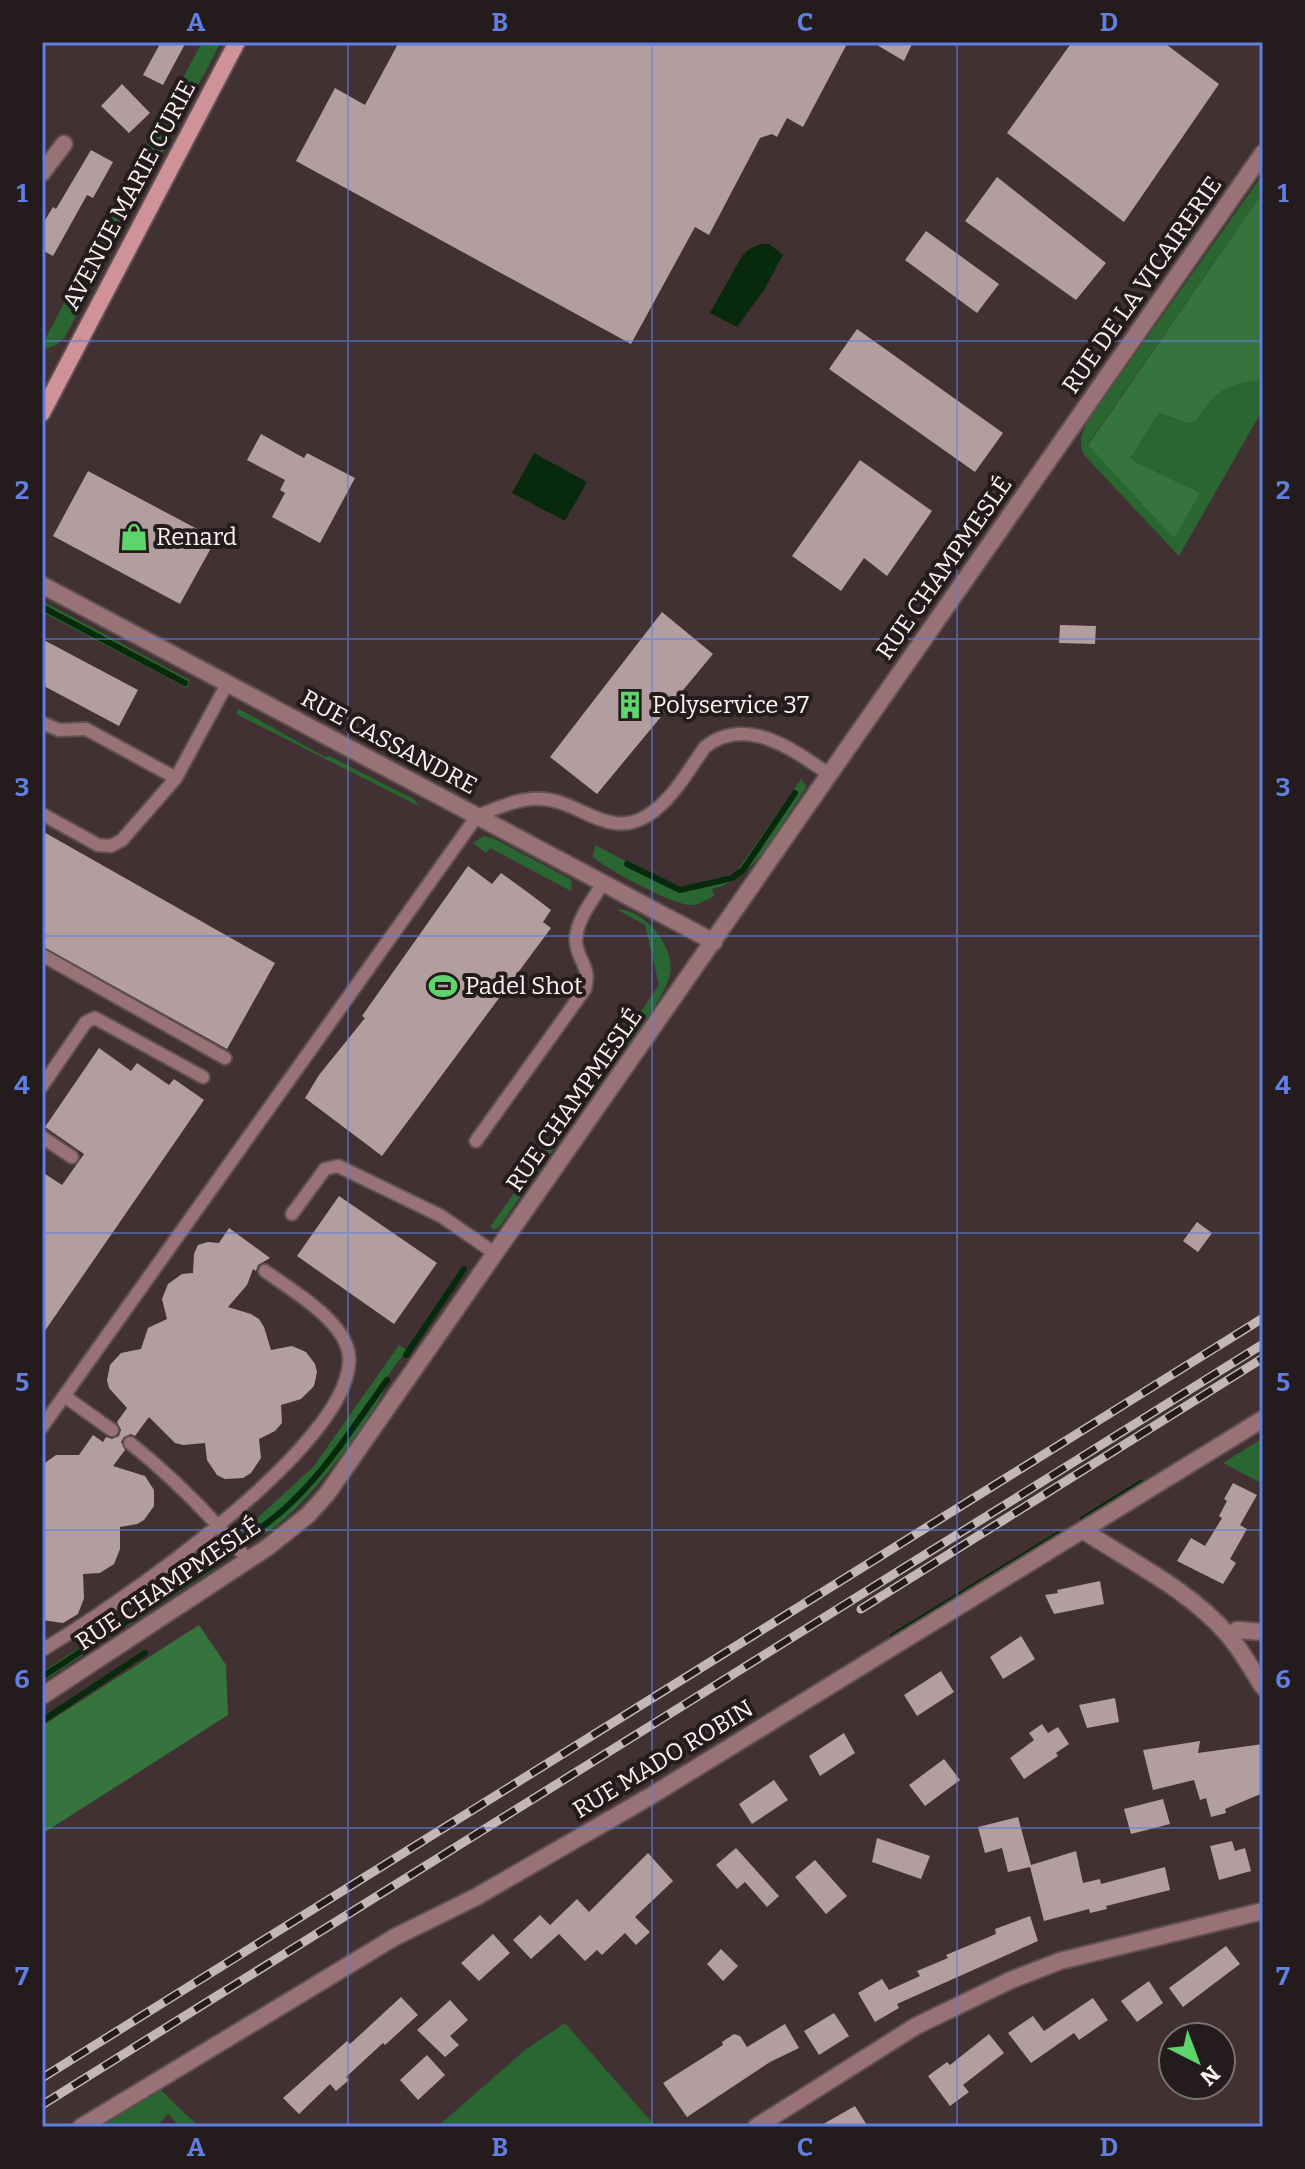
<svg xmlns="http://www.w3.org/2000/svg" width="1305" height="2169" font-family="Bitter,serif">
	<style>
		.green { fill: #2a6631 }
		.forest { fill: #35743c }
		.water { fill: #07290c }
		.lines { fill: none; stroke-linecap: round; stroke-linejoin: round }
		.stream { stroke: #07290c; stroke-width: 6 }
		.building { fill: #b39e9f }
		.service-casing { stroke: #605051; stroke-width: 16 }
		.minor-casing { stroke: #605051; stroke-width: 20 }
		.secondary-casing { stroke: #605051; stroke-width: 20 }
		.service { stroke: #987276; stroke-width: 12 }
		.minor { stroke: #987276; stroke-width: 16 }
		.secondary { stroke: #cf9299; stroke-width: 16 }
		.rail-casing { stroke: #c3b6b7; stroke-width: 9 }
		.rail { stroke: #231b1c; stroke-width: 6; stroke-dasharray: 18; stroke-linecap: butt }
		.grid { fill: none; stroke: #607fe0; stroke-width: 2; stroke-opacity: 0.55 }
		.labels { text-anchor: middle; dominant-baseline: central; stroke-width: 8; stroke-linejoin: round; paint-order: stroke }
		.street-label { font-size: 24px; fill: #fdf2f2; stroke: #231b1c }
		.poi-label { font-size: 24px; fill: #fdf2f2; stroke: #231b1c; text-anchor: start }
		.neatline { fill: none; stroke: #607fe0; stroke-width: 3 }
		.grid-label { font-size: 26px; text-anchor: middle; font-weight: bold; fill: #607fe0 }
	</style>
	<rect width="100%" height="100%" fill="#423132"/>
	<path class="green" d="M202,42h19l-156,295 -6,6 -17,8v-6z
		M1263,174v18l-175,252 112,49 -66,-32 -3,-4 28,-44 29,10 8,-2c22,-31 26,-35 64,-41l3,-4v33l-84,147 -94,-100c-8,-14 -3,-24 4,-37z
		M42,601l142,76 6,3 -3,8 -145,-76z
		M239,709l86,48 4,-1 84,43 8,8 -185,-93z
		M801,779l5,7 -2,5c-24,34 -48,88 -92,98l2,7c-8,4 -15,9 -24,9 -16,0 -84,-36 -97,-48l2,-12 82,43 58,-14z
		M484,836l11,3 75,40 2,5 -1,7 -81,-43 -4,5 -13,-10z
		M616,909c15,0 28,9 38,20 10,11 19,30 16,45 -4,26 -58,90 -76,114l-6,4 -3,-3h3l71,-104 -14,-60z
		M559,1127l4,6 -1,4 -62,89 -6,4 -4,-3 69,-97z
		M399,1345l8,5c-6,9 -14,17 -19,26 -3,7 -3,16 -8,23 -20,34 -92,135 -130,140l-10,-5 74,-68z
		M1263,1438v46l-40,-21z
		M218,1559l-4,10 -172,113v-10z
		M565,2023l91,104h-219l88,-77z
		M160,2089l39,38h-18l-13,-13 -12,13h-57z"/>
	<path class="forest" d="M1263,192v184l-2,4c-39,6 -43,10 -65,41l-8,2 -29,-10 -28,44 3,4 66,32 -26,45 -86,-93z
		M199,1625l27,40 2,50 -186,119v-108z"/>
	<path class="water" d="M761,244h8l14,11 -19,35 -27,37 -27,-14 32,-57 7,-7z
		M534,453l53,29 -22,39 -53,-28z"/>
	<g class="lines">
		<path class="stream" d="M42,607l143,76
			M627,864l53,26 52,-12 11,-8 52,-77
			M406,1355l58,-86
			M1083,1519l58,-36
			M253,1533c58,-37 94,-98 134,-153
			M893,1636l166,-102
			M42,1677l171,-112
			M42,1721l103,-68"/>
	</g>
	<path class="building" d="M161,42h25l-23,43 -20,-10z
		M399,42h449l-45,85 -16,-9 -10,19 -5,-3 -12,4 -51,97 -14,-8 -64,117 -335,-183 39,-73 30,17z
		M872,42h41l-9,19z
		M1072,42h91l56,42 -95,138 -117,-89z
		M122,84l28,29 -21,20 -28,-27z
		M91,150l22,12 -20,36 -6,-3 -34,61 -11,-6v-25l11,-18 3,2z
		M997,177l109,86 -30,37 -111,-79z
		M926,231l73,53 -22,29 -72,-53z
		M857,329l146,104 -28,39 -146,-103z
		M261,434l43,24 3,-5 48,25 -35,65 -48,-26 13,-24 -5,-3 5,-10 -38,-20z
		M860,460l72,51 -45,65 -23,-18 -23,33 -49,-35z
		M88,471l128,68 -36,65 -127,-68z
		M662,612l51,42 -116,140 -47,-37z
		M1060,625l36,1 -1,18 -36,-1z
		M42,639l96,51 -19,36 -77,-41z
		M42,831l233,132 -48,86 -185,-103z
		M468,866l24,18 9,-11 25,18 25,19 -8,12 8,6 -169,228 -77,-58 14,-23 46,-57 -3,-2z
		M99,1048l32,23 6,-8 32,22 5,-6 30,21 -162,235v-163l20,13 22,-31 -39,-27z
		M339,1196l98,67 -43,61 -97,-68z
		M1197,1222l15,11 -14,19 -15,-11z
		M229,1228l41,30 -12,7 -2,6 -3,-2 -6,16 -19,22 23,7 8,5 5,8 7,23 21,-4 14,6 9,12 2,8 -3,14 -13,13 -20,6 1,18 -7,8 -16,8 2,19 -10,15 -8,5 -18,1 -8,-4 -10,-15 -2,-17 -22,2 -8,-2 -26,-26 -14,19 -4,-2 -7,3 -3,5 4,8 -12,16 32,10 9,14v16l-10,14 -7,4 -17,3v22l-6,15 -14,9 -17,1 1,24 -6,16 -15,9 -21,-3v-155l14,-10h23l14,-20 10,7 3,-5 6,2 7,-3 2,-6 -4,-8 10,-14 -18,-20 -2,-8 3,-15 11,-12 20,-4 7,-21 19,-9 -5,-20 6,-15 14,-10 11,-1 1,-19 4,-9 10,-3 11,1z
		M1233,1483l24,12 -17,30 7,4 -17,30 6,4 -13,21 -46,-23 14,-23 14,8 17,-28 -3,-2 8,-15 -3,-2z
		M1100,1581l4,23 -50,10 -9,-19 13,-2 -1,-3z
		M1021,1636l14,23 -32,20 -13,-22z
		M941,1671l13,21 -37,24 -13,-21z
		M1115,1698l4,24 -32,6 -8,-23z
		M1042,1724l6,9 10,-6 11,17 -13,9 2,3 -34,23 -14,-21 24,-18 -5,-7z
		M844,1733l11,20 -35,23 -11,-20z
		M1200,1741l-2,12 65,-9v49l-38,16 1,4 -15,4 -5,-19 -6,2 -6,-20 -41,10 -10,-40z
		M944,1759l16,21 -35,26 -16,-21z
		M774,1780l14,20 -36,24 -13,-20z
		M1163,1799l7,25 -39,10 -7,-25z
		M1018,1817l13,48 45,-14 7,32 17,-4 1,5 64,-17 5,23 -64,16 1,3 -17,4 -1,-4 -45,12 -14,-54 -22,5 -6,-24 -17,5 -7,-26z
		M877,1838l53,18 -9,23 -49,-17z
		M1232,1841l3,10 10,-3 6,23 -32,9 -9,-34z
		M736,1848l43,48 -12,11 -22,-25 -8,7 -21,-24z
		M648,1853l25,28 -38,36 15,15 -14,13 -11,-12 -23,22 -5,-5 -12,11 -26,-27 -28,25 -18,-19 27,-25 10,10 27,-26 12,13z
		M815,1860l32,36 -21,18 -31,-37z
		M1030,1916l8,25 -141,63 2,4 -24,14 -17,-29 24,-14 7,11 31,-14 -3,-5 31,-13 -2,-3 50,-21 -1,-5z
		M493,1934l17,19 -31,28 -18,-18z
		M1226,1946l14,18 -57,43 -14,-19z
		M721,1949l17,17 -15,15 -16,-17z
		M1149,1981l14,22 -26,19 -16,-21z
		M401,1997l17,18 -33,30 -2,-2 -37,34 3,3 -13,11 -6,-7 -31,30 -16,-16 64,-57 3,3z
		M1093,1998l15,22 -29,20 -5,-7 -43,30 -23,-30 25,-17 11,15z
		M450,2000l18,20 -18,16 9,9 -14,12 -28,-27z
		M834,2013l15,23 -30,19 -15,-24z
		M785,2024l14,24 -29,14 -83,55 -24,-34 60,-38 -1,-3 12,-8 6,2 7,11z
		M989,2034l15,19 -41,32 6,7 -19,14 -22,-30 19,-14 3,3z
		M427,2055l18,20 -27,25 -18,-20z
		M855,2106l13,21h-50z"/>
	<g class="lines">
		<defs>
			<path id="service" d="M42,723l17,7 27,-1 90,49 51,-94
				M42,814l56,31 13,1 11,-6 54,-62
				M42,955l183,103
				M42,1086l44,-64 9,-4 108,59
				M42,1137l30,20
				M476,1141l109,-152c7,-23 -9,-29 -9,-49 0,-20 17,-40 27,-57
				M292,1214l33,-45 13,-3 103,50 55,38
				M64,1396l48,34
				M42,1427l435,-611c21,-8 43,-19 66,-17 40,3 69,45 111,12 21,-16 36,-43 51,-64 42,-33 90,4 125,28
				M130,1443c44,35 82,74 118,117
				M42,1650c70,-41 314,-207 307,-294 -3,-35 -58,-66 -84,-85"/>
			<path id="minor" d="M42,173l22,-29
				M42,585l672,357
				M1084,1531c49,32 107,60 145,105 13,15 23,34 34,51
				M1229,1636l8,-6 26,2
				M42,1696l226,-149 40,-32 19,-21 936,-1341
				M81,2127l314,-190 81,-40 173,-100 614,-378
				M756,2127l160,-101 95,-46 49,-19 203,-50"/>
			<path id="secondary" d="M42,413l195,-371"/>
		</defs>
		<use href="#service" class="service-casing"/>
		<use href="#minor" class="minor-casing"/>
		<use href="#secondary" class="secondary-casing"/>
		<use href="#service" class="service"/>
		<use href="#minor" class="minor"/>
		<use href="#secondary" class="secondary"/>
		<defs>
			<path id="rail" d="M861,1609l402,-251
				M42,2078l1221,-760
				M42,2105l1221,-761"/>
		</defs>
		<use href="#rail" class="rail-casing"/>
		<use href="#rail" class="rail"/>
	</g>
	<path class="grid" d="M348,42v2085M652,42v2085M957,42v2085M42,341h1221M42,639h1221M42,936h1221M42,1233h1221M42,1530h1221M42,1828h1221"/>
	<defs>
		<symbol id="shop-bare" viewBox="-9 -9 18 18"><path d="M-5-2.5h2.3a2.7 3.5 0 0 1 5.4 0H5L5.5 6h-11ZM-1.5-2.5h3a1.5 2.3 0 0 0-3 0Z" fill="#5ed56c" stroke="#231b1c" stroke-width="2.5" paint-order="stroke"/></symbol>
		<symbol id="building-bare" viewBox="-9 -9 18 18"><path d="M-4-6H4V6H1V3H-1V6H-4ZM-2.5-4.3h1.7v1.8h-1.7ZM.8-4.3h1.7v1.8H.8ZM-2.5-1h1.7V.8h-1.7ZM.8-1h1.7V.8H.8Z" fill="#5ed56c" stroke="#231b1c" stroke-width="2.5" paint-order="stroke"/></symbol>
		<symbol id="stadium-bare" viewBox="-9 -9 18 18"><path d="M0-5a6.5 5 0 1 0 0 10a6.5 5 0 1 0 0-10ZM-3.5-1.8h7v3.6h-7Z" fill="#5ed56c" stroke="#231b1c" stroke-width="2.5" paint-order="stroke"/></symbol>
	</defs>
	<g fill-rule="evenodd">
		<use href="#shop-bare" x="114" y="517" width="40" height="40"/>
		<use href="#building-bare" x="610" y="685" width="40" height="40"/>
		<use href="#stadium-bare" x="423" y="966" width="40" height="40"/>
	</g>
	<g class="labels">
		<g class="street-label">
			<text transform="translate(129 195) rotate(-62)">AVENUE MARIE CURIE</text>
			<text transform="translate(1142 285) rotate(-55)">RUE DE LA VICAIRERIE</text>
			<text transform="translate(944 568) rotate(-55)">RUE CHAMPMESLÉ</text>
			<text transform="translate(389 742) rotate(28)">RUE CASSANDRE</text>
			<text transform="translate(574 1100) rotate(-55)">RUE CHAMPMESLÉ</text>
			<text transform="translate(168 1584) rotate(-34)">RUE CHAMPMESLÉ</text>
			<text transform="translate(663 1759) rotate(-31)">RUE MADO ROBIN</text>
		</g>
		<g class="poi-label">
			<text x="156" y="537">Renard</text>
			<text x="652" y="705">Polyservice 37</text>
			<text x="465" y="986">Padel Shot</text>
		</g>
	</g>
	<rect width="1305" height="2169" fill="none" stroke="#231b1c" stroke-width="88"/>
	<g transform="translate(1197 2061) rotate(138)"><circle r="38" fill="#231b1c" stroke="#7a7172" stroke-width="2"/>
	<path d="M0-6L14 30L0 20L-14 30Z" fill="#5ed56c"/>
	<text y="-12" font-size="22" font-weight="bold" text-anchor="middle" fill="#fdf2f2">N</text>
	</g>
	<rect x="44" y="44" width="1217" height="2081" class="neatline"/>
	<g class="grid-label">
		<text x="196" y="31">A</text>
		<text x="500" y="31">B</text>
		<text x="805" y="31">C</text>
		<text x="1109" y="31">D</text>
		<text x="22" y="202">1</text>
		<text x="1283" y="202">1</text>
		<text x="22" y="499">2</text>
		<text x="1283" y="499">2</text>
		<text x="22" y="796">3</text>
		<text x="1283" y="796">3</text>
		<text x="22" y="1094">4</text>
		<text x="1283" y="1094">4</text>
		<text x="22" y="1391">5</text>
		<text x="1283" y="1391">5</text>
		<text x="22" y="1688">6</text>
		<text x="1283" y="1688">6</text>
		<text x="22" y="1985">7</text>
		<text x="1283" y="1985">7</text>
		<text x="196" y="2156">A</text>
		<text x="500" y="2156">B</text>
		<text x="805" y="2156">C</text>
		<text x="1109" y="2156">D</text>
	</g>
</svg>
